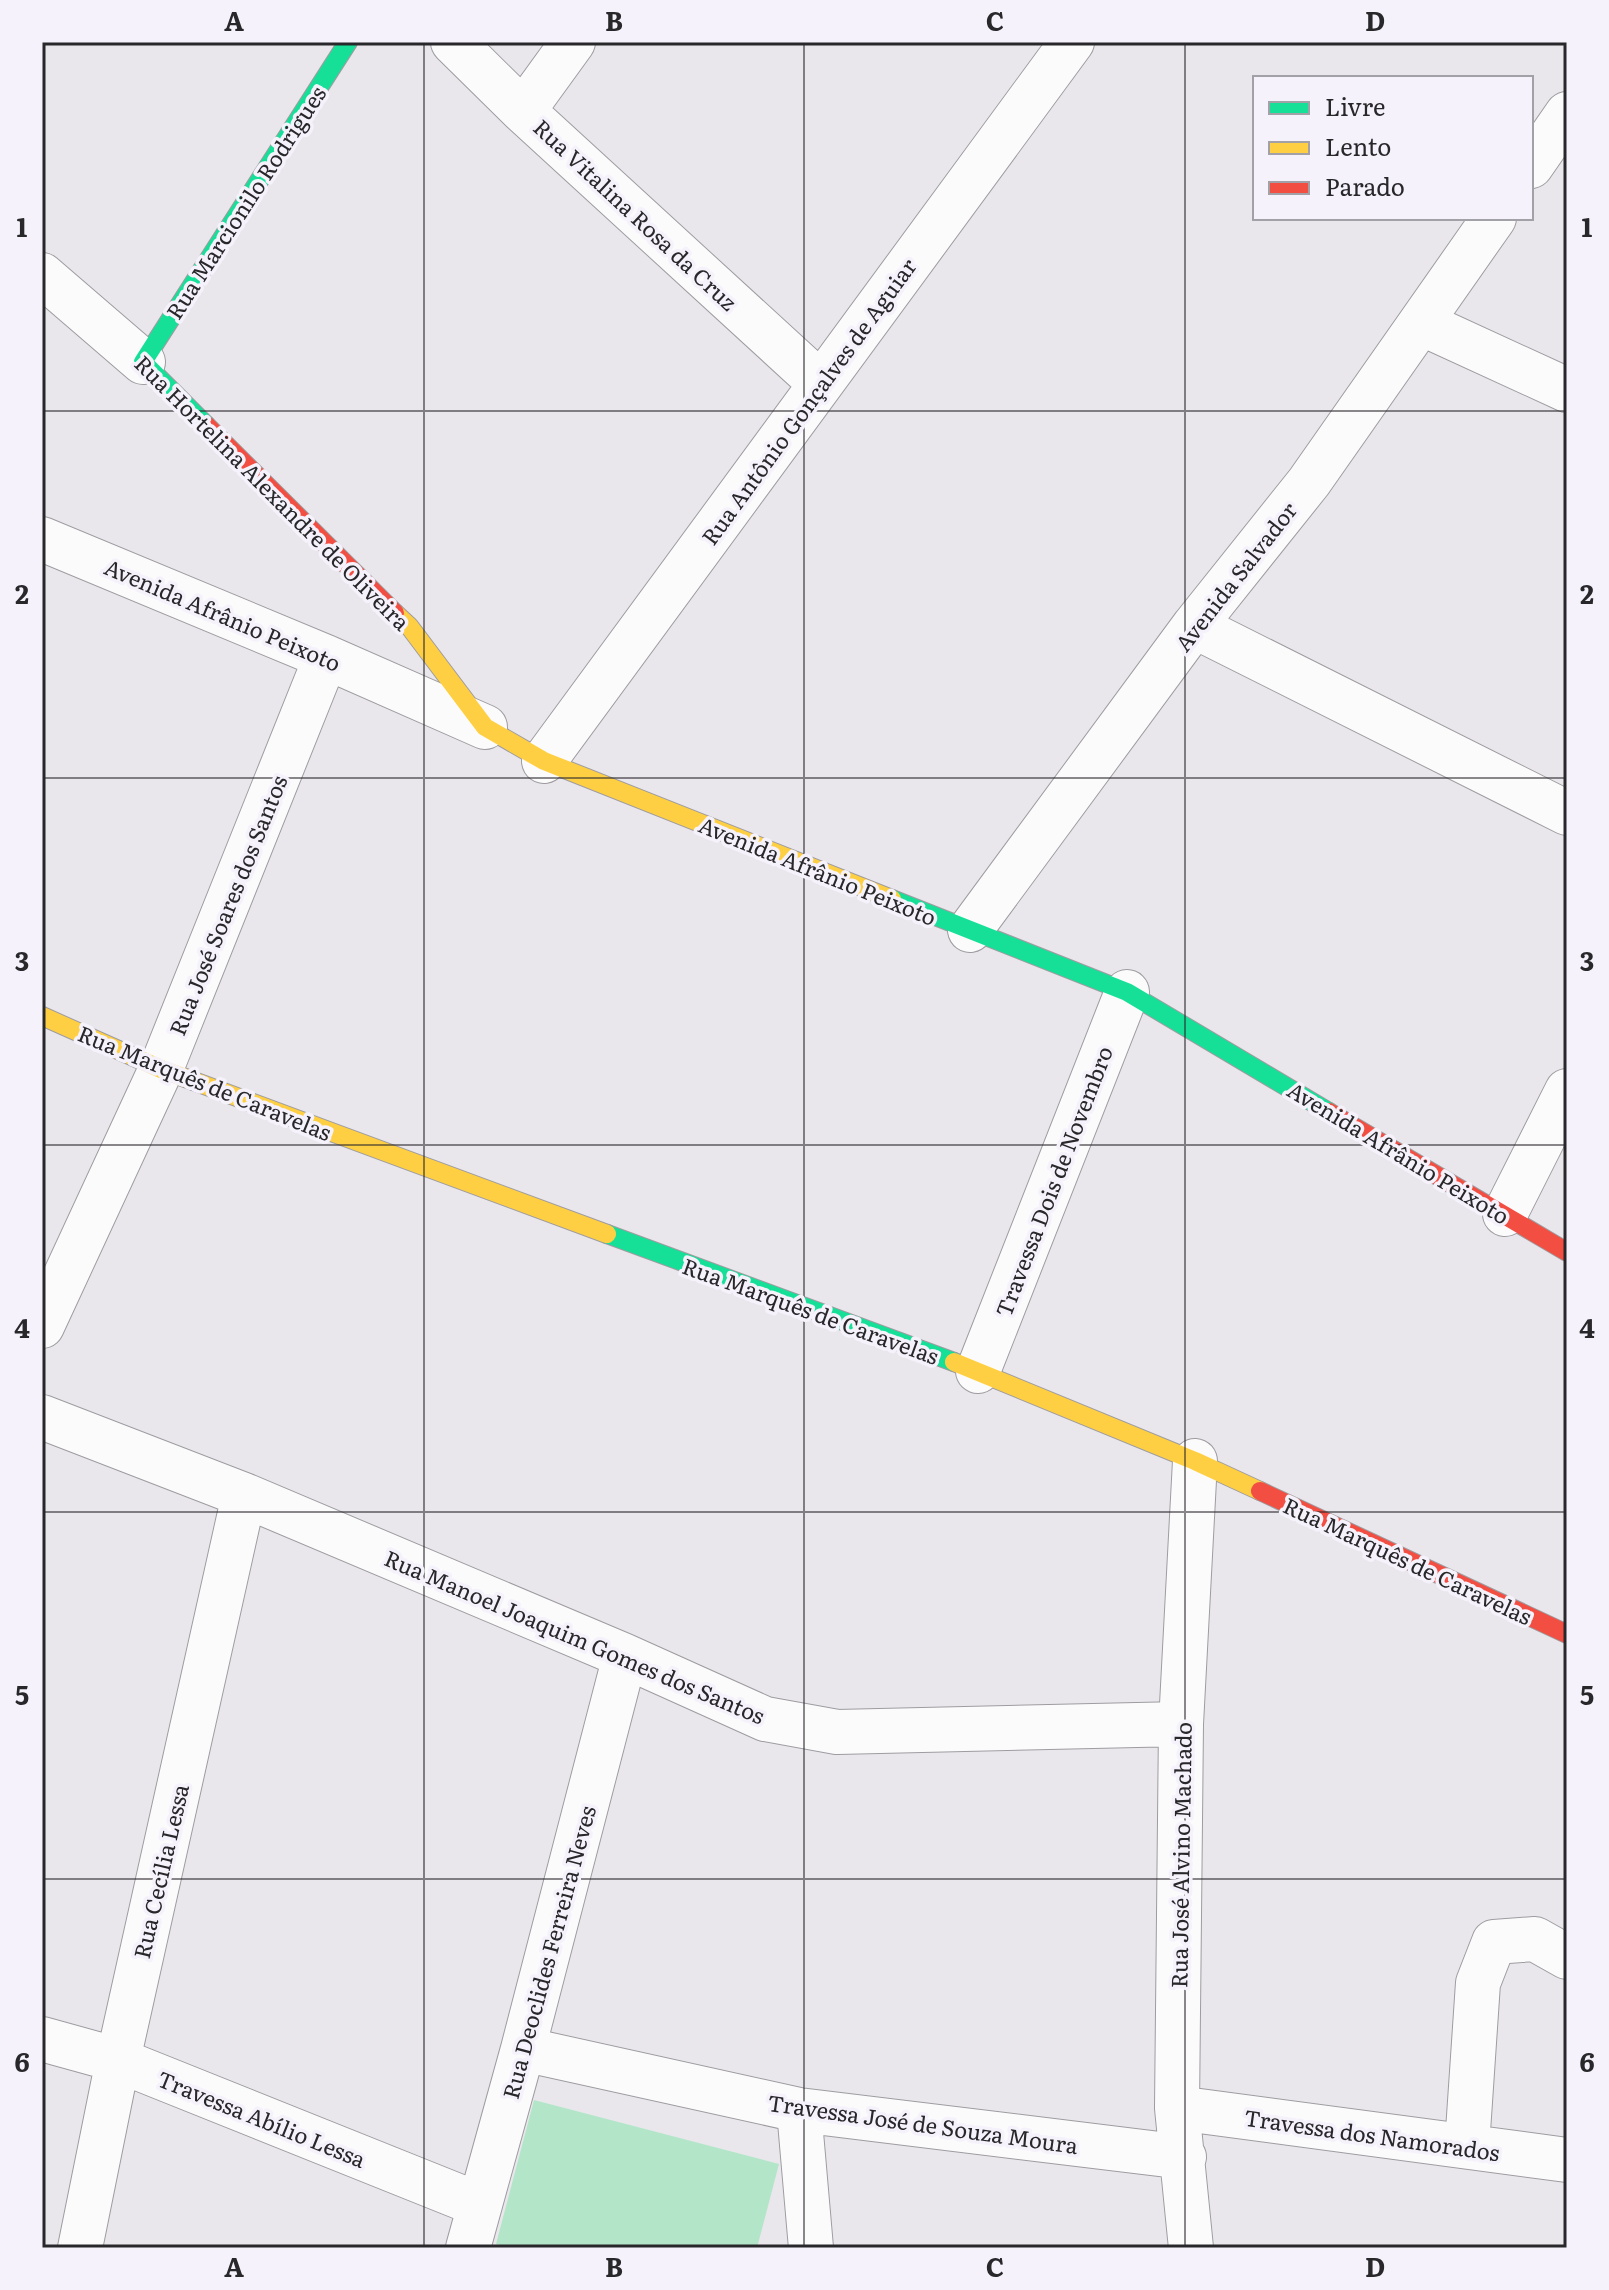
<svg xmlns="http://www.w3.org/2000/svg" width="1609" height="2290" font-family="Literata,serif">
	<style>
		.green { fill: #b3e6c9 }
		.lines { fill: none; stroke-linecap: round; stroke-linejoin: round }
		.street-casing { stroke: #9e9ca0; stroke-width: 46 }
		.fast-casing { stroke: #9e9ca0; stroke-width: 20 }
		.slow-casing { stroke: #9e9ca0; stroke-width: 20 }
		.jam-casing { stroke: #9e9ca0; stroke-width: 20 }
		.street { stroke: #fcfbfc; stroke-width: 44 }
		.fast { stroke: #16e098; stroke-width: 18 }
		.slow { stroke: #ffcf43; stroke-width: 18 }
		.jam { stroke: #f24e42; stroke-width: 18 }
		.grid { fill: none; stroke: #28272a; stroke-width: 2; stroke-opacity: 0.55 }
		.labels { text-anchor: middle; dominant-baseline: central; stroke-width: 7; stroke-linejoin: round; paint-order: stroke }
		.street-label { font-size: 22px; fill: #28272a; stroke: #f5f2fc }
		.neatline { fill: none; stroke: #28272a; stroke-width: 3 }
		.grid-label { font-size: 26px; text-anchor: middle; font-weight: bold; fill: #28272a }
	</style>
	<rect width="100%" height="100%" fill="#e9e7ec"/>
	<path class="green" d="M534,2100l245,64 -22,84h-246l-15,-4z"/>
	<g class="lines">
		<defs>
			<path id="street" d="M453,42l70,69 298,273
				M523,111l50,-69
				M1531,166l36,-52
				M42,275l101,87
				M1421,323l146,67
				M42,539l284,118 159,70
				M1194,626l373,187
				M544,761l528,-719
				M970,930l224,-304 115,-144 185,-264
				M1505,1214l62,-123
				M42,1326l119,-257 165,-412
				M978,1371l149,-379
				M42,1417l202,78 381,161 140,63 72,13 344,-8
				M42,2039l76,21 362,145
				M523,2049l276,61 385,47
				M1177,2108l390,52
				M799,2110l12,138
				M1467,2146l11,-163 16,-41 41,-3 32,18
				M80,2248l38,-188 126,-565
				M468,2248l55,-199 102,-393
				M1191,2248l-14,-140 4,-384 14,-263"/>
			<path id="fast" d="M206,425l-63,-63 205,-320
				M892,899l235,93 202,120
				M607,1234l347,128"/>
			<path id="slow" d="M395,613l14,13 76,101 59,34 348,138
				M42,1016l119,53 446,165
				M954,1362l241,99 65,30"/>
			<path id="jam" d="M206,425l189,188
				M1329,1112l238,140
				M1260,1491l307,143"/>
		</defs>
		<use href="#street" class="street-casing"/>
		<use href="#fast" class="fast-casing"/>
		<use href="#slow" class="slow-casing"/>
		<use href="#jam" class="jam-casing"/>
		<use href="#street" class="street"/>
		<use href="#fast" class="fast"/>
		<use href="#slow" class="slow"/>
		<use href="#jam" class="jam"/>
	</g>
	<path class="grid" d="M424,42v2206M804,42v2206M1185,42v2206M42,411h1525M42,778h1525M42,1145h1525M42,1512h1525M42,1879h1525"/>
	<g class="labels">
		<g class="street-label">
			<text transform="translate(245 202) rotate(-57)">Rua Marcionilo Rodrigues</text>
			<text transform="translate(636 214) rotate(43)">Rua Vitalina Rosa da Cruz</text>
			<text transform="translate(808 401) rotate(-54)">Rua Antônio Gonçalves de Aguiar</text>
			<text transform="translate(273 492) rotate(45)">Rua Hortelina Alexandre de Oliveira</text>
			<text transform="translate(1235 576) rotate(-52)">Avenida Salvador</text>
			<text transform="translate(223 614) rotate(23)">Avenida Afrânio Peixoto</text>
			<text transform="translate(818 870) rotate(22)">Avenida Afrânio Peixoto</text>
			<text transform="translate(227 905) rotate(-68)">Rua José Soares dos Santos</text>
			<text transform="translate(205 1082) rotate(22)">Rua Marquês de Caravelas</text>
			<text transform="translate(1399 1152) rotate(31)">Avenida Afrânio Peixoto</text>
			<text transform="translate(1053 1181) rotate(-69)">Travessa Dois de Novembro</text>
			<text transform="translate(811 1310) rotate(20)">Rua Marquês de Caravelas</text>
			<text transform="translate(1408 1560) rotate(25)">Rua Marquês de Caravelas</text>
			<text transform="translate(575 1636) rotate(23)">Rua Manoel Joaquim Gomes dos Santos</text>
			<text transform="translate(1180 1855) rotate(-89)">Rua José Alvino Machado</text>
			<text transform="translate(160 1871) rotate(-77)">Rua Cecília Lessa</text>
			<text transform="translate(548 1952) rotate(-75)">Rua Deoclides Ferreira Neves</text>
			<text transform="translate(262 2118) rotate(22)">Travessa Abílio Lessa</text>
			<text transform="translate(923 2123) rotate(8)">Travessa José de Souza Moura</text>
			<text transform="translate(1372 2134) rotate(8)">Travessa dos Namorados</text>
		</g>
	</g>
	<rect width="1609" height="2290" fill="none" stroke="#f5f2fc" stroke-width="88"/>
	<rect x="1253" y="76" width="280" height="144" fill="#f5f2fc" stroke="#a3a1a8" stroke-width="2"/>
	<rect x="1269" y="102" width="40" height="12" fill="#16e098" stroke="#a3a1a8" stroke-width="2"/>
	<text x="1325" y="116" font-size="24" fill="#28272a">Livre</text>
	<rect x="1269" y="142" width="40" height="12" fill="#ffcf43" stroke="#a3a1a8" stroke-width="2"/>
	<text x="1325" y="156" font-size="24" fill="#28272a">Lento</text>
	<rect x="1269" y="182" width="40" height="12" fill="#f24e42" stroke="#a3a1a8" stroke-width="2"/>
	<text x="1325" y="196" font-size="24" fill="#28272a">Parado</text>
	<rect x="44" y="44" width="1521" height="2202" class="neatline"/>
	<g class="grid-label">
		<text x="234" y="31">A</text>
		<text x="614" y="31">B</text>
		<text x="995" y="31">C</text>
		<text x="1375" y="31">D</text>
		<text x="22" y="237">1</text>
		<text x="1587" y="237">1</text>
		<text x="22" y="604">2</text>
		<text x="1587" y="604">2</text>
		<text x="22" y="971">3</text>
		<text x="1587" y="971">3</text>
		<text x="22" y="1338">4</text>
		<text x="1587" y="1338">4</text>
		<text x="22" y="1705">5</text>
		<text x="1587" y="1705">5</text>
		<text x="22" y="2072">6</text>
		<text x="1587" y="2072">6</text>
		<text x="234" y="2277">A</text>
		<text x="614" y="2277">B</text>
		<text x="995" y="2277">C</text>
		<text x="1375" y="2277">D</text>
	</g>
</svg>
